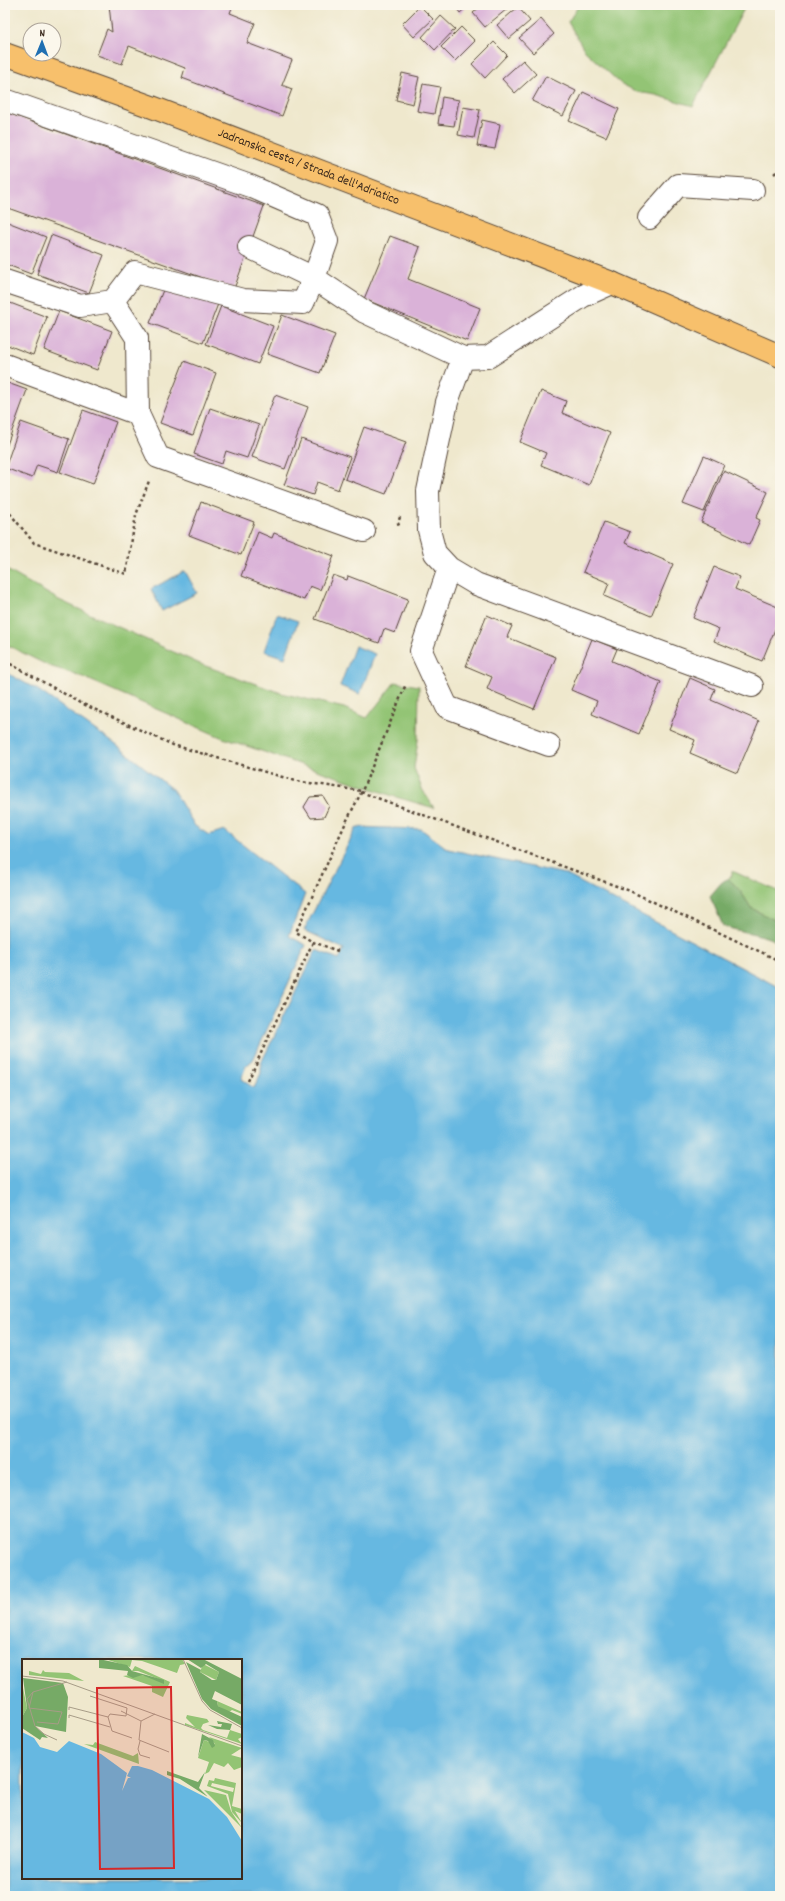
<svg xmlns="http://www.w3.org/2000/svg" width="785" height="1901" font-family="Dekko,sans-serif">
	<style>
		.green { fill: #93c474; stroke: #677749 }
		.forest { fill: #76aa66; stroke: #586a42 }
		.water { fill: #66b8e1; stroke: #507180; fill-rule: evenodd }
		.building { fill: #dab2d8 }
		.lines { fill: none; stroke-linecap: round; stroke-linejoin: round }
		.minor-casing { stroke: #564638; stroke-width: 24 }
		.major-casing { stroke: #564638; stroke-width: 24 }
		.path { stroke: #564638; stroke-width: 2.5; stroke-dasharray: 3 3; stroke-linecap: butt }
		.minor { stroke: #fff; stroke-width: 22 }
		.major { stroke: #f7c06c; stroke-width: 22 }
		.labels { text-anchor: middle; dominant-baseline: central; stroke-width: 4; stroke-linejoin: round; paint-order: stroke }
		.street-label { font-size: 13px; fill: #3b2a1e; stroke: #fbf7ec }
		.inset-road { fill: none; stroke: #a79c87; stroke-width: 1 }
		.view { fill: #d62828; fill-opacity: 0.15; stroke: #d62828; stroke-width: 2 }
		.inset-edge { fill: none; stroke: #3b2a1e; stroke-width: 2 }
	</style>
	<rect width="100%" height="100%" fill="#fbf7ec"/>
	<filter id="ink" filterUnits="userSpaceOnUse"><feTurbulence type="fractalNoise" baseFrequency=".025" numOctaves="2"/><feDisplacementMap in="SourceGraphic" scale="8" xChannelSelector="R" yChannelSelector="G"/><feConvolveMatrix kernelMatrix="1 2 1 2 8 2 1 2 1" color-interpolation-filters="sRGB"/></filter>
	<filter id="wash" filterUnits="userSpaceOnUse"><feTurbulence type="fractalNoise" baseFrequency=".012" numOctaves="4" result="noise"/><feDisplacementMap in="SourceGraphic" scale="16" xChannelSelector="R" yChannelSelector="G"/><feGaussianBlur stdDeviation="0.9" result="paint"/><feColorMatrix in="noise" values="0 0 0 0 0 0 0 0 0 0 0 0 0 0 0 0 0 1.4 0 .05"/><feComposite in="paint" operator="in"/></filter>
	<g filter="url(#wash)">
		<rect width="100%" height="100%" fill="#efe8cd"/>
		<path class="green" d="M579,5h167l-53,101 -37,-11 -19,-3 -17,-9 -35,-32 -17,-29z
			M5,569l54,31 141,64 81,29 63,15 23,10 28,-36 24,4 -1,54 -4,28 8,21 12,19 -38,-11 -173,-59 -145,-63 -29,-9 -44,-22z
			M732,871l48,21v31l-29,-15 -10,-16 -13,-14 4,-2z"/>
		<path class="forest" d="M728,878l13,14 10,16 29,15v20c-18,-10 -38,-10 -57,-17l-13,-30 11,-13z"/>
		<path class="water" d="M185,571l12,22 -35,18 -11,-22z
			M277,614l21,7 -13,37 -21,-7z
			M355,646l20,8 -15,40 -20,-8z
			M5,672l33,18 77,54 58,46 22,36 14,9 15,-5 81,64 -16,42 17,9 -53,115 -7,6 -5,13 13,9 7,-15v-10l55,-113 23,9 5,-10 -40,-19 53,-103 64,2 27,20 117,25 215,114v908h-775zM23,1660h218v218h-218z"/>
		<g id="blocks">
			<path class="building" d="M109,5h124l-3,8 25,10 -8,20 45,17 -10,25 10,4 -10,27 -100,-38 3,-10 -56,-22 -7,18 -25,-9 10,-26 5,3z
				M454,5h15l-9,8z
				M482,5h22l3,4 -22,18 -12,-14z
				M420,6l13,13 -19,18 -12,-13z
				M518,7l12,14 -21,18 -12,-14z
				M441,16l14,13 -20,21 -13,-13z
				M541,19l13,15 -21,19 -14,-15z
				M461,27l14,14 -20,20 -14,-14z
				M494,42l13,13 -22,23 -13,-14z
				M523,60l13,14 -21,19 -13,-14z
				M402,73l17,4 -6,27 -17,-4z
				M546,76l30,15 -13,25 -31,-15z
				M423,84l17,3 -6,27 -17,-3z
				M583,92l36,17 -13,28 -37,-16z
				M442,97l17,3 -5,26 -16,-2z
				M463,107l17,3 -6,28 -16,-3z
				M5,112l259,94 -30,83 -229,-82z
				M482,120l18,4 -5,25 -18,-3z
				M5,221l41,16 -15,37 -26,-10z
				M51,235l53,20 -15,38 -52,-19z
				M390,236l30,11 -12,32 72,29 -13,33 -103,-42z
				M165,285l53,19 -15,39 -53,-20z
				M5,301l42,16 -14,38 -28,-11z
				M221,306l52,20 -15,38 -52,-20z
				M59,311l53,20 -15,39 -53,-20z
				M282,315l53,20 -15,38 -53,-19z
				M184,361l32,12 -23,62 -33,-12z
				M5,382l22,8 -22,60z
				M541,391l25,10 -4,12 48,20 -21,52 -48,-20 5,-12 -26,-11z
				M275,395l33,12 -23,62 -33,-12z
				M210,408l49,17 -12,33 -21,-7 -4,13 -28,-10z
				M83,410l33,12 -23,62 -33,-12z
				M21,422l48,17 -11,33 -21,-7 -5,13 -27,-10z
				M364,427l42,15 -20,52 -41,-15z
				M301,439l49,18 -12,33 -21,-8 -4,13 -29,-10z
				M704,456l20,9 -20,47 -21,-8z
				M724,471l44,21 -12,26 4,2 -11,25 -48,-23z
				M201,502l53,20 -13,33 -52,-20z
				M604,522l26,10 -5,11 48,21 -22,52 -47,-20 5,-13 -26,-11z
				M258,532l14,6 2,-5 60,23 -14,34 -10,-4 -6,14 -63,-24z
				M714,567l26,10 -5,12 45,19v9l-18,44 -48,-20 5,-12 -26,-11z
				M333,575l14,5 1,-4 60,23 -13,34 -11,-4 -5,14 -64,-24z
				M487,615l25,11 -5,11 49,20 -22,52 -47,-20 5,-12 -26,-11z
				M592,639l25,10 -5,12 49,21 -22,52 -47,-20 5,-13 -26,-11z
				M690,678l25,11 -4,11 48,21 -22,52 -47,-20 5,-13 -26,-11z
				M323,796l6,10 -5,11 -13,1 -7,-11 6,-10z"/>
		</g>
	</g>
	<g filter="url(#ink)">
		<use href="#blocks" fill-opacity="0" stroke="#564638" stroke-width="1"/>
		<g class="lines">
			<defs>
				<path id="minor" d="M5,100l245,86 67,29 10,26 -13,37 -11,25 -60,-3 -108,-28 -22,29 24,37 1,76 20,43 206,74
					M649,218l29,-33 75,5
					M249,247l65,31 51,34 98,46 25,-1 95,-61 29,-13
					M5,281l75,25 33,-5
					M463,358l-16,44 -19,89 1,39 6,23 14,15 27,16 276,102
					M5,365l133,49
					M449,568l-28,83 26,56 102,38"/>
				<g id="major">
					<path id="s1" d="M5,54l147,53 460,176 168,73"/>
				</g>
			</defs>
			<use href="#minor" class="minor-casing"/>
			<use href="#major" class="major-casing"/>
			<path class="path" d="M774,174l6,-5
				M5,510l3,1 26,32 92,31 10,-59 13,-34
				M400,517l-2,6 2,5
				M5,661l76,42 92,42 123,36 66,10
				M361,792l269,99 150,70
				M338,951l-25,-9 -17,-10 50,-110 16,-31 44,-107
				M248,1081l65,-139"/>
			<use href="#minor" class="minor"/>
			<use href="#major" class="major"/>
		</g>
	</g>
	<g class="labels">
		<g class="street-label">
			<text stroke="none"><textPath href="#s1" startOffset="324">Jadranska cesta / Strada dell'Adriatico</textPath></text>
		</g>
	</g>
	<g transform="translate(22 1659)">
		<rect width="220" height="220" fill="#efe8cd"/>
		<path d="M83,0h77l3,5 -5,1 -3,8 -35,-12 -10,-1 -2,7zM181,5l16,8 -3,8 -16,-8zM113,7l35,16 -7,15 -11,-5v-6l-29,-10 15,-2 23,6 -23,-9h-6zM21,11l2,2 24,1 15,8 -55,-6v-4l12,3zM0,24l5,25 -5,9zM195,42l25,11v2l-10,-4 -3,2 -11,-6zM165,56l20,4 2,3 -6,2 -2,4 2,2 24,8 3,-8 12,4v3l-4,2 4,5 -57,-19v-2l10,4 -9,-9zM187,78l33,11 -11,7 11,3v9l-8,3 -6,-7 -4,4 -10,-4 -5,9 -4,2 4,-12 -11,-4 6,-18 11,4zM73,83l38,14 5,-3 1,11 -55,-20 9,1zM193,119l21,5 -4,23 10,3v5l-7,-3 7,12 -10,-11 -4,-18 -21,-8 2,-6 5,1zM190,124l22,5 -1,4 -22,-6zM182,131l22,5 5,16 11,17z" fill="#93c474" fill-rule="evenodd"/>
		<path d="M77,0l28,6 5,6 32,9v4l-22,-9 -9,3 -6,-3 1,-4 -29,-3zM165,0h16l39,20v26l-27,-14 -3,8 5,2 1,5 24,11v9l-31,-17 -9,-10 -16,-37 15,8 -1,2 12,8h4l3,-8 -13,-8 -5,4zM1,19l40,5 5,14 -2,35 -31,-6 13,12 -6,-1 -2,3 -18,-12v-11l5,-9zM195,62l15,3 -2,6 -13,-1 -9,-4 13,2 1,-3h-4zM180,75l11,6 2,6 -3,2 -4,-7 -4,-1 -6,17zM145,112l31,11 7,-10 -6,16 9,9 -28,-18 -13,-4z" fill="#76aa66"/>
		<path d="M0,73l12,6 6,9 17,5 12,-11 32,13 26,19 -5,18 6,-13h3l-4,-2 5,-10h6l14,4 57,29 18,18 15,24v38h-220z" fill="#66b8e1"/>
		<path class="inset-road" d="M161,0l19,42 8,9 32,18M0,17l41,5 179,65M11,33l-4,16 33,4 -4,12 -21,-2M68,37l37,12 -1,8 -16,-2 -2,3 4,14 20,7M47,51v-3l39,10M99,52l20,10 14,-7M47,59v-3l41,12M119,62l-2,19 30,12M35,81l-13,-6 -9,-8 -8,-27 6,-7 34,-10M118,82l-2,8 2,6 10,3"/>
		<path class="view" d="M149,28l3,181 -74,1 -3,-181z"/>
		<rect width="220" height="220" class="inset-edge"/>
	</g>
	<rect width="785" height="1901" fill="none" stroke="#fbf7ec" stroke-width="20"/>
	<g transform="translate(42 42) rotate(1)"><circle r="19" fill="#fbf7ec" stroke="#aea59a"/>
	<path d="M0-3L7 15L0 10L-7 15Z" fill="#1f6fb2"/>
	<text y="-6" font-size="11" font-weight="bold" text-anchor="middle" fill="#3b2a1e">N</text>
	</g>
</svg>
